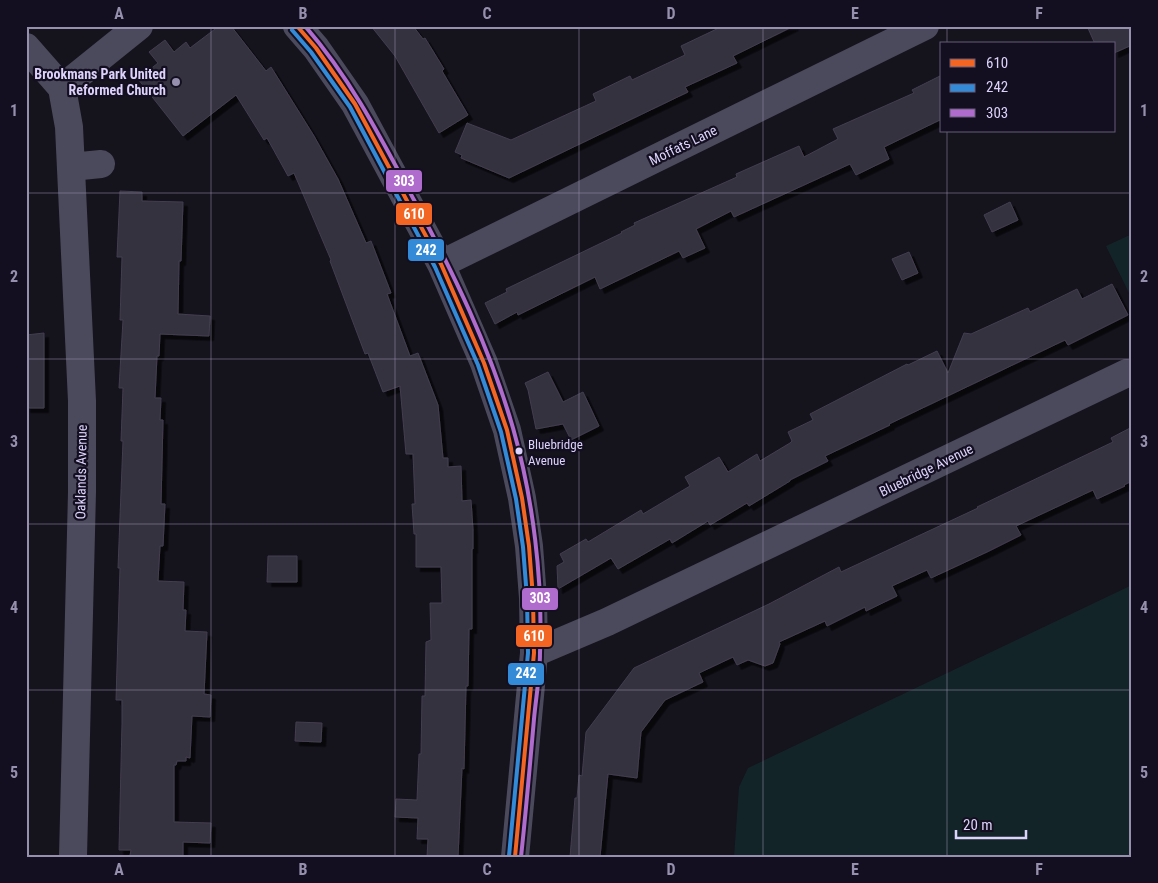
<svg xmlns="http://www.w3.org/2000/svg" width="1158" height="883" font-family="'Roboto Condensed',sans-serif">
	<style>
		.green { fill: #132428 }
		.building { fill: #35313f; stroke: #433e4f; filter: url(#shadow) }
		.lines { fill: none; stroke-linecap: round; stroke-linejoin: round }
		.minor { stroke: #4b495c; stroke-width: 28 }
		.bus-1-casing { stroke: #140f20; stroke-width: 8 }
		.bus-2-casing { stroke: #140f20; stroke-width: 8 }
		.bus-3-casing { stroke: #140f20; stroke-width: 8 }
		.bus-1 { stroke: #f26522; stroke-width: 4 }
		.bus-2 { stroke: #338bd7; stroke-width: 4 }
		.bus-3 { stroke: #b06ccc; stroke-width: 4 }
		.grid { fill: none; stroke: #968fad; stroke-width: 1; stroke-opacity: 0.55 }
		.poi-dot { fill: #968fad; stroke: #140f20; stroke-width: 2 }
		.bus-dot { fill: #dcd2fb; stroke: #140f20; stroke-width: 2 }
		.labels { text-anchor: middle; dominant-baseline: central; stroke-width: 4.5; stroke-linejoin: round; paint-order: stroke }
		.bus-label { font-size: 13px; fill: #dcd2fb; stroke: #140f20; text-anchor: start }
		.poi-label { font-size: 14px; font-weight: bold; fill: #dcd2fb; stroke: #140f20; text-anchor: end }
		.street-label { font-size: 14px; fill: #dcd2fb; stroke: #140f20 }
		.line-badge { stroke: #140f20; stroke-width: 2 }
		.badge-label { font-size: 14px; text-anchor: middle; font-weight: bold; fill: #fff }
		.neatline { fill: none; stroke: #968fad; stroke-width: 2 }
		.grid-label { font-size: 16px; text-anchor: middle; font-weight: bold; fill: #968fad }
	</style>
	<defs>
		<filter id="shadow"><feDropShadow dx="4.5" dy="4.5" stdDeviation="0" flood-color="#0009"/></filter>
	</defs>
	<rect width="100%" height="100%" fill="#15131c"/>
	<path class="green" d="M1132,234v65l-26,-53z
		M1132,585v272h-398l5,-70 9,-19z"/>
	<path class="building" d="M219,26h12l35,45 5,-4 43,69 24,43 28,64 5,-2 20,52 -4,1 23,62 8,-3 20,52 5,53h5v9l13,-1 1,35 9,-1 2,30v19h-1v80h-3l-1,57h-2l-2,83 -2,-1 -4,89h-31l1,-18h-11l1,-21 -23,-1 1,-18 21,1 2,-46h2l1,-58h3l1,-54 5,-2 -1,-37h12l-1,-36h-25v-33h-2l-2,-30h3l-2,-50h-7l-6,-68 -17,6 -15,-39 -3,1 -35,-93 1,-1 -37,-87 -6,3 -21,-38 -3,2 -28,-45 -53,41 -45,-57 20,-16 -9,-11 16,-12 9,12 12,-10 4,6z
		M371,26h42l10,13 2,-1 19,31 -2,2 26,44 -29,18 -44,-77z
		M723,26h71l-61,30 4,7 -52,24 3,5 -179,86 -48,-20 1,-3 -7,-3 12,-29 44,17 85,-39 -3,-7 37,-18 2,4 53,-25 -4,-9z
		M1087,26h45v19l-18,8v-9h-19z
		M942,75v44l-58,28 5,12 -33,16 -6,-11 -116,53 -3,-6 -35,18 9,19 -22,10 -4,-7 -79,38 -5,-12 -77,38 -1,-3 -22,12 -10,-21 22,-11 -1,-3 116,-56 -1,-1 14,-7 -1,-2 103,-46 -1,-3 63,-28 5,11 34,-18 -5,-10 81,-36 -2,-3z
		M120,191l22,1v9l41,1 -2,59h-2l-1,53 32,2 -1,20 -49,-2 -1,22h-2l-2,42h6l-1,22h3l-2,84h4l-2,42h-3l-2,35 26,1 -1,28h3l-1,21 22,1 -3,62 7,1 -1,22 -18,-1 -2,42 -4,-1v4h-9l-1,4h-2v57l37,1 -1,20 -27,-1v15h-48l-5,-1 1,-6h-12l3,-127v-23h-6l4,-132h-2l5,-127h-2l2,-53h-4l4,-68h-3l2,-63h-5z
		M1010,202l8,18 -26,12 -8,-17z
		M909,252l9,21 -16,7 -10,-21z
		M1112,284l16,31 -60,30 -3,-5 -176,84 1,1 -65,31 3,5 -38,19v1l-41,25 -2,-3 -37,22 -2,-4 -36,22 -2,-4 -52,30 -7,-11 -53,31 -1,-23 7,-4 -4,-8 26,-15 2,3 53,-32 2,4 47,-28 -5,-9 34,-20 9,15 29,-18 3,7 30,-18 2,-2 -4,-9 25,-12 -3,-6 97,-50 1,1 29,-14 11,22 16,-40 7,1 57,-26 2,4 47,-23 5,10z
		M44,333v75h-18v-73z
		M548,372l15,30 20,-10 16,34 -28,14 -8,-16 -27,5 -8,-39 -3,-7z
		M1132,427v54l-8,4 1,1 -28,13 -4,-9 -77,36 5,9 -34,17 -56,26 -4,-8 -35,16 5,10 -31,15 -1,-4 -38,19 -2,-5 -46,21 1,2 -7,19 -8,3 -17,-6 -11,5 -4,-8 -34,16 4,9 -38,18 -24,32 -4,46 -29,-4 -8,83h-30l5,-59h2l2,-23 3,1 4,-44 48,-64 135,-64 70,-37 2,5 137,-64 -1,-1 136,-65 -2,-4z
		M268,556h29v26h-30z
		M296,722l26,1 -1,19 -26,-1z"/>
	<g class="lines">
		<path class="minor" d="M297,26l19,22 39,56 86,160 43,99 23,67 15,68 7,48 4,52 1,55 -19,204
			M26,47l36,41 7,39 13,274v91l-9,365
			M62,88l77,-62
			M71,167l30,-3
			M441,264l484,-238
			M534,653l73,-31 520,-249"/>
		<defs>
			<path id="bus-1" d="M297,26l19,22 39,56 86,160 43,99 23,67 15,68 7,48 4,52 1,55 -19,204"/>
			<path id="bus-2" d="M292,30l19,22 39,55 85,160 43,98 23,67 15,67 7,48 4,51 1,55 -19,203"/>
			<path id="bus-3" d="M305,26c46,53 76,112 109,174 39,72 76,148 99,228 20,70 30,152 27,225 0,22 -4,44 -6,66 -4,46 -8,92 -13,138"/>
		</defs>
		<use href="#bus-1" class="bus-1-casing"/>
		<use href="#bus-2" class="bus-2-casing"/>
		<use href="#bus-3" class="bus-3-casing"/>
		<use href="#bus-1" class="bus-1"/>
		<use href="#bus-2" class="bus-2"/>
		<use href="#bus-3" class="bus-3"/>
	</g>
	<path class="grid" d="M211,26v831M395,26v831M579,26v831M763,26v831M947,26v18M947,131v726M26,193h1106M26,359h1106M26,524h1106M26,690h1106"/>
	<circle class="poi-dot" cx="176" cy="82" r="5"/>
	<circle class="bus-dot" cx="519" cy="451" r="4.5"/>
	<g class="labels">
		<g class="bus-label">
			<text x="528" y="444">Bluebridge<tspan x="528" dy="16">Avenue</tspan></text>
		</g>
		<g class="poi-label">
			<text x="166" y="74">Brookmans Park United<tspan x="166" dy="16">Reformed Church</tspan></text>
		</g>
		<g class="street-label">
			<text transform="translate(683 145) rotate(-26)">Moffats Lane</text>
			<text transform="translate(926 470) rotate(-26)">Bluebridge Avenue</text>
			<text transform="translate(81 472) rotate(-89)">Oaklands Avenue</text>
		</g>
	</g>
	<g class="line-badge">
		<rect x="385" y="169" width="38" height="24" rx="5" fill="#b06ccc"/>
		<rect x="395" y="202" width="38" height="24" rx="5" fill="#f26522"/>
		<rect x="407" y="238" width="38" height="24" rx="5" fill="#338bd7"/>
		<rect x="521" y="587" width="38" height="24" rx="5" fill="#b06ccc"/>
		<rect x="515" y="624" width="38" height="24" rx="5" fill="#f26522"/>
		<rect x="507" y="662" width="38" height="24" rx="5" fill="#338bd7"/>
	</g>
	<g class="badge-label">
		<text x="404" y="186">303</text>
		<text x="414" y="219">610</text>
		<text x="426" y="255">242</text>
		<text x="540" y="603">303</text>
		<text x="534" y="641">610</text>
		<text x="526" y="678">242</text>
	</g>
	<rect width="1158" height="883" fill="none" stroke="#140f20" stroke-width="55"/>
	<rect x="940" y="42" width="175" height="90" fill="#140f20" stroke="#645d78"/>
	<rect x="950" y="59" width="25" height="8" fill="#f26522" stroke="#645d78"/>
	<text x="986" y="68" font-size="15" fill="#dcd2fb">610</text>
	<rect x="950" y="84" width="25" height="8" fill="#338bd7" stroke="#645d78"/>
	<text x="986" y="92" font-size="15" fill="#dcd2fb">242</text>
	<rect x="950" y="109" width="25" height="8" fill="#b06ccc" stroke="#645d78"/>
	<text x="986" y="118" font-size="15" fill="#dcd2fb">303</text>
	<path d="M956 830v8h70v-8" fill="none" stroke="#dcd2fb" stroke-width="2.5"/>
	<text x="963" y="830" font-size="15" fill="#dcd2fb" stroke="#140f20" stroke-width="4" paint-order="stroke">20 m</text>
	<rect x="28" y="28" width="1102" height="828" class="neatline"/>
	<g class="grid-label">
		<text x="119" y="19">A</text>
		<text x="303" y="19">B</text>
		<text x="487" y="19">C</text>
		<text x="671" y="19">D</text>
		<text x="855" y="19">E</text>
		<text x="1039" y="19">F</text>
		<text x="14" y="116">1</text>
		<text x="1144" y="116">1</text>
		<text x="14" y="282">2</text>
		<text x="1144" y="282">2</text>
		<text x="14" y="447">3</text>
		<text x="1144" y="447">3</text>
		<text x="14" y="613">4</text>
		<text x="1144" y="613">4</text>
		<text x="14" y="778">5</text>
		<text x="1144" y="778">5</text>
		<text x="119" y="875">A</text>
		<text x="303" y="875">B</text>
		<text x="487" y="875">C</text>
		<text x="671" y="875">D</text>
		<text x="855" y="875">E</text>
		<text x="1039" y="875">F</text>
	</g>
</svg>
